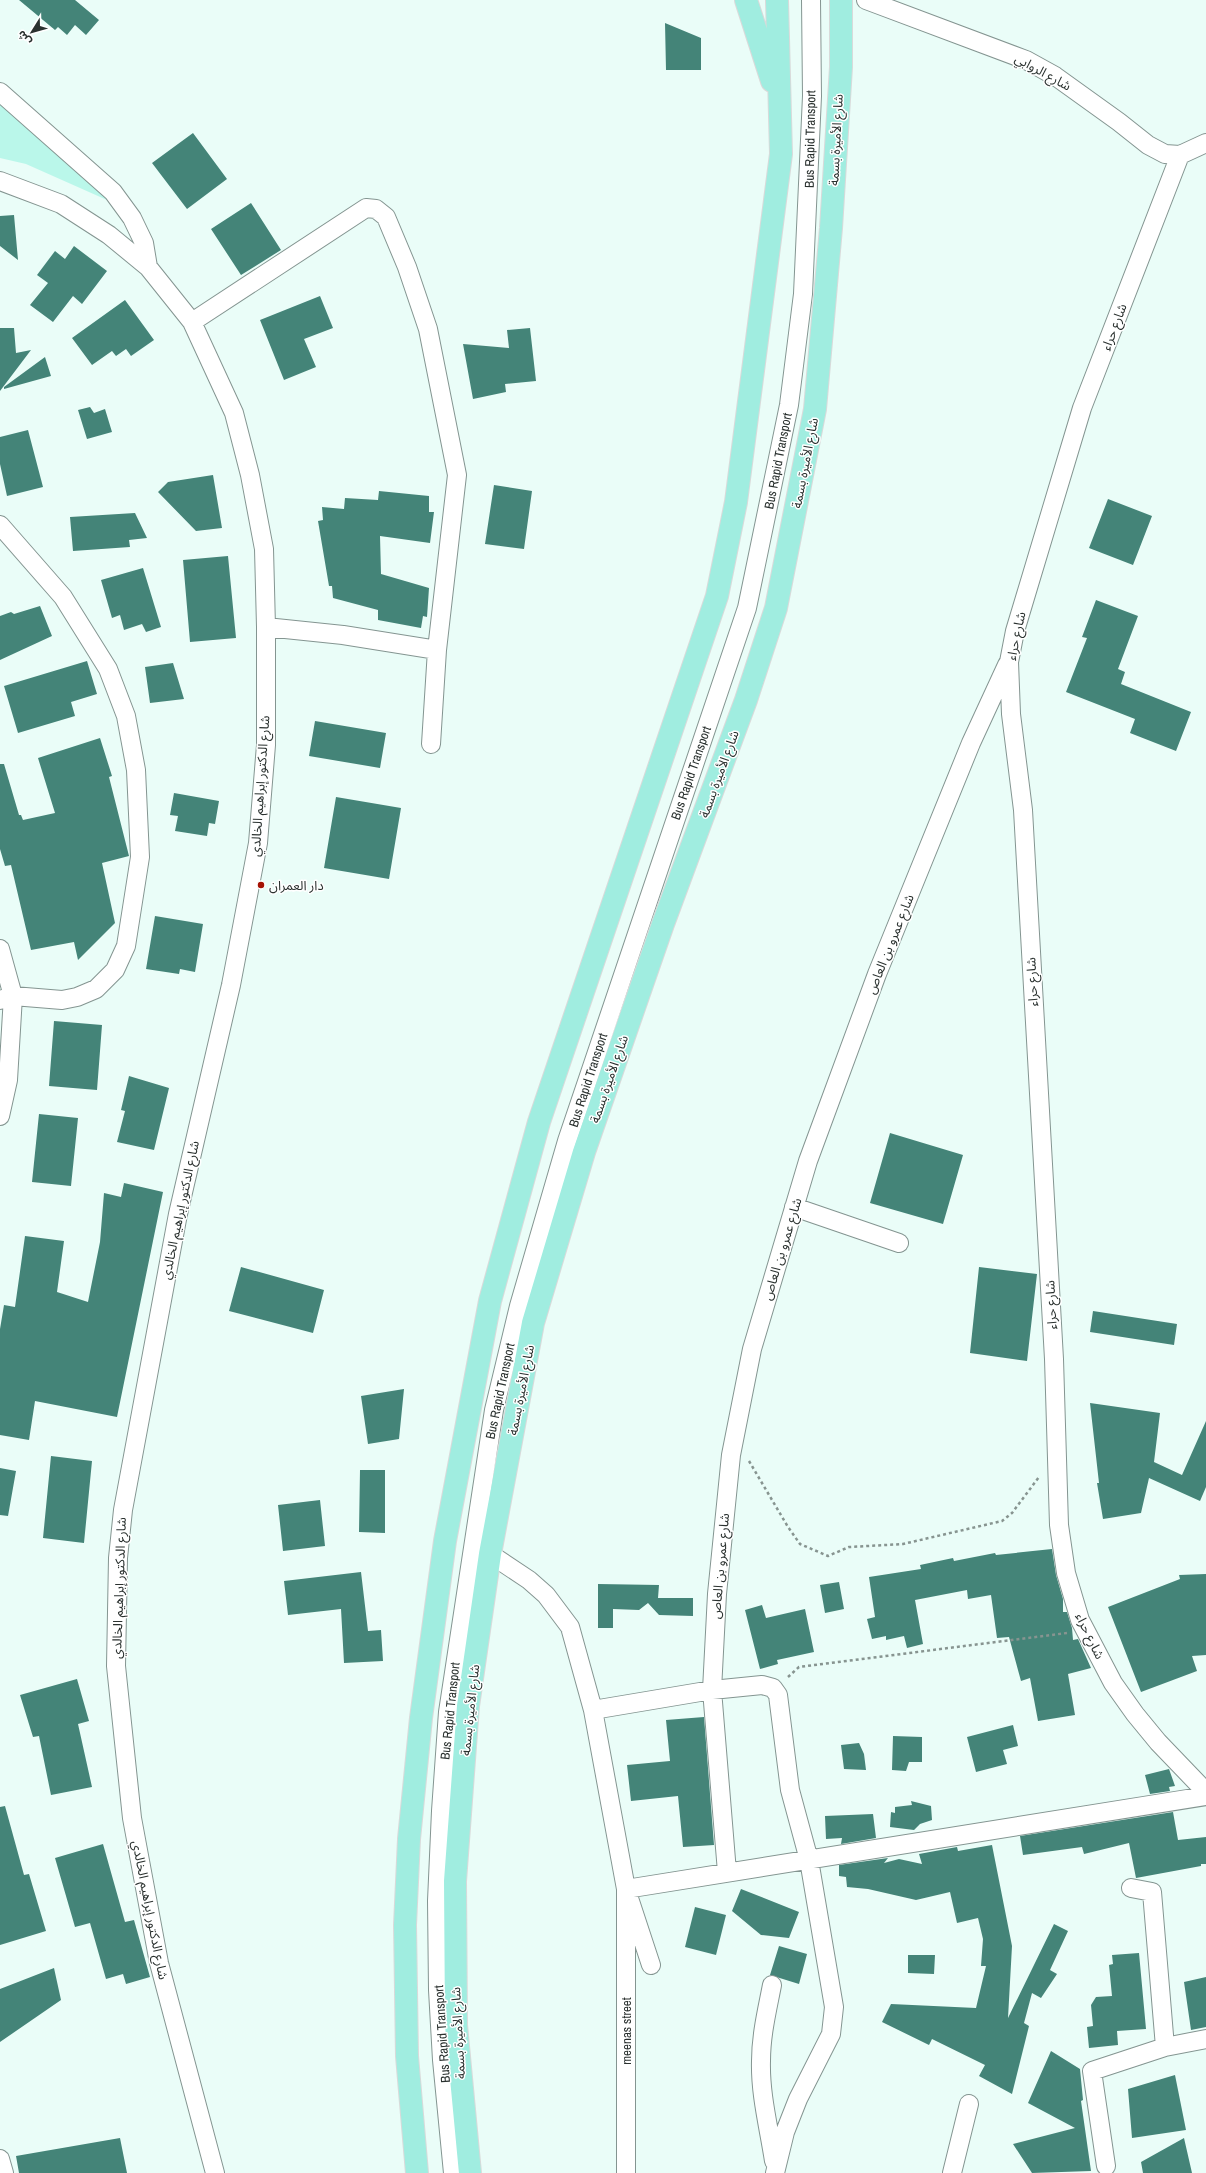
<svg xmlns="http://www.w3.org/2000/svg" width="1206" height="2173" font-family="'Archivo Narrow','Noto Sans Arabic',sans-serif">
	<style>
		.green { fill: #baf7ea }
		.building { fill: #448478 }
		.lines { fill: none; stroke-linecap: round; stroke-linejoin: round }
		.minor-casing { stroke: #849591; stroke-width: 20 }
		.major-casing { stroke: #d9dada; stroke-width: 24 }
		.path { stroke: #879490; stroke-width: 2.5; stroke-dasharray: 3 3; stroke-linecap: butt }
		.minor { stroke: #fff; stroke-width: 18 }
		.major { stroke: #a0ede0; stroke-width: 22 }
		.poi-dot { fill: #a51103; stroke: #fff; stroke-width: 1.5 }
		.labels { text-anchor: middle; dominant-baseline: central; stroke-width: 3; stroke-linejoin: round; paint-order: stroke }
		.street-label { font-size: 13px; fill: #2a312f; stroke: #fff }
		.poi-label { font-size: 13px; fill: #2a312f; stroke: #fff; text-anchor: start }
	</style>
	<rect width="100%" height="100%" fill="#eafdf8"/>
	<path class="green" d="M0,103l116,101 -90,-40 -26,-6z"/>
	<path class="building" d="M19,0h56l24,20 -13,15 -11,-10 -8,10 -9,-8 -3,3z
		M665,23l36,15v32h-35z
		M193,133l34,46 -40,30 -35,-46z
		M251,203l30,47 -40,25 -30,-46z
		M14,215l4,45 -18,-14v-30z
		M74,246l33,25 -25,33 -9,-8 -20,26 -23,-17 18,-22 -11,-8 18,-24 10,8z
		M320,296l13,32 -29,11 12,28 -32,13 -24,-60z
		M125,300l29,40 -23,16 -5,-7 -10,7 -4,-5 -20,14 -20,-27z
		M0,328h14l2,25 15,-3 -31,41z
		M530,328l6,53 -31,3 1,8 -33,7 -10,-55 46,4 -2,-18z
		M45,357l6,19 -47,13v-2z
		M90,407l4,6 11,-4 7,23 -25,7 -9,-29z
		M28,430l15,57 -36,9 -7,-32v-27z
		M213,475l9,53 -26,3 -38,-39 10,-10z
		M494,485l38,6 -8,58 -39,-5z
		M379,491l50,5v16h5l-4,31 -50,-7 1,38 48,14 -2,29 -4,-1 -2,12 -43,-8v-10l-45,-12 -1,-12h-3l-11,-65 5,-1 -1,-13 22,2 1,-11 33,2z
		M1108,499l44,17 -19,49 -44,-17z
		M135,513l12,25 -18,2 1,7 -57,4 -3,-34z
		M228,556l8,82 -46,4 -7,-82z
		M143,568l18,59 -15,5 -4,-8 -18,6 -4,-15 -8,3 -11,-38z
		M1096,600l42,16 -20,53 7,3 -4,12 70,28 -15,39 -46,-18 5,-14 -69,-27 21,-54 -5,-1z
		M40,606l12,30 -52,24v-44l11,-4 3,2z
		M87,661l10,33 -26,8 4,14 -57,17 -14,-47z
		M173,663l11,36 -34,4 -5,-36z
		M315,721l71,12 -6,35 -71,-12z
		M100,738l12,38 -3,1 20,79 -27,7 13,60 -37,37 -4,-18 -43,8 -20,-85 -6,1 -5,-17v-85h4l15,51h2l2,5 32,-7 -17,-55z
		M174,793l45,8 -4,23 -6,-1 -2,13 -32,-5 3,-15 -8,-1z
		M336,797l65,11 -12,71 -65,-11z
		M155,916l48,8 -8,48 -15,-3 -1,5 -33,-5z
		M54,1021l48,4 -5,65 -48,-4z
		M129,1076l40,12 -15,62 -37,-8 8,-31 -4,-1z
		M39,1114l39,4 -7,68 -39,-4z
		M890,1133l73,22 -20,69 -73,-21z
		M124,1183l39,9 -46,225 -82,-16 -6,39 -29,-5v-106l4,-24 11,2 10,-71 39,5 -7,51 31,10 12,-60 4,-49 17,4z
		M241,1267l83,23 -11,43 -84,-22z
		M979,1267l58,7 -10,87 -57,-8z
		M1093,1311l84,13 -3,21 -84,-13z
		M404,1389l-5,50 -31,5 -7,-48z
		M1090,1403l70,10 -6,49 28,13 24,-54v66l-6,14 -51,-23 -8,35 -38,6 -6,-36h2z
		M51,1456l41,5 -8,82 -41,-5z
		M0,1468l16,3 -8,45 -8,-1z
		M360,1470h25v63l-26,-1z
		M320,1500l5,46 -42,5 -5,-46z
		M1052,1549l4,26 7,24v13h4l5,16 1,12 5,-1 13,29 -23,6 7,41 -37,6 -8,-43 -9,3 -12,-44 -12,1 -6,-43 -23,4 -1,-9 -52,10 8,44 -16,4 -3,-12 -18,4v-4l-14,3 -5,-20 8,-2 -6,-40 52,-8 -1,-4 33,-7 1,3 41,-8 1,2z
		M361,1572l7,59 13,-1 2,31 -39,2 -3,-54 -53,6 -4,-34z
		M1206,1574v81l-14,1 5,15 -56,21 -33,-85 72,-28 -1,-4z
		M839,1582l5,27 -19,4 -5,-28z
		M598,1584l61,1 -1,13h35v18l-34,-1 -11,-12 -9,7 -26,-1v19h-15z
		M762,1605l4,13 39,-9 9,43 -37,8 1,4 -18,5 -15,-59z
		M77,1679l12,42 -11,3 14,63 -41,8 -12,-59 -6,1 -13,-42z
		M704,1717l10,128 -31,2 -5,-51 -47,5 -4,-36 43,-4 -4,-41z
		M1013,1725l5,21 -15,4 4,14 -31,8 -9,-35z
		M893,1736l29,1v25h-13l-3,9 -14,-1z
		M859,1743l5,11 2,16 -22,-1 -3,-24z
		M1169,1769l6,17 -6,1 1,4 -20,3 -5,-19z
		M911,1801l20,5 1,14 -12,4 -6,6 -24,-3 1,-15 4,1v-6l17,-2z
		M5,1806l19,69 5,-1 17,57 -46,14v-138z
		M1173,1812l5,28 28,-3v27h-5v2l-65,12 -7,-35 -45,11 -2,-7 -59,8 -3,-19z
		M873,1814l3,24 -35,6 1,-6 -16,1 -1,-23z
		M103,1844l22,78 9,-2 16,57 -24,7 -3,-10 -17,5 -16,-56 -15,4 -20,-69z
		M992,1845l20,101 -4,72 46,-94 14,7 -18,39 7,4 -16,24 -9,-5 -8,30 5,3 -17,68 -33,-18 6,-11 -53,-26 -3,6 -47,-23 9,-18 85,4 10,-42h-5l2,-27 -5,-21 -21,5 -7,-31 -34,8 -48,-11 -21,-2 -1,-10 -7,-1v-11l49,-7 -4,5 15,-4 23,5 -3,-10 38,-7 1,4z
		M741,1889l58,23 -10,26 -28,-3 -29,-24z
		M695,1907l31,8 -10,40 -31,-8z
		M779,1946l28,8 -8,30 -29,-9z
		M1139,1953l7,76 -29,2 1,14 -29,3 -2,-21 6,-1 -2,-21 5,-8 16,-1 -3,-31 4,-1 -1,-9z
		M908,1955h27l-1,19 -26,-1z
		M54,1968l7,32 -61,42v-53z
		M1206,1977v50l-15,3 -7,-48z
		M1051,2051l29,18 3,31 -2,1 10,70 -59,2 -19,-29 62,-16 -47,-25z
		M1175,2075l11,55 -54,8 -4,-49z
		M120,2138l7,35h-108l-3,-17z
		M1184,2138l8,35h-49l-2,-11z"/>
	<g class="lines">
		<defs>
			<path id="minor" d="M866,0l160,60 29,16 64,46 29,23 17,9 15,1 26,-12
				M0,92l113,100 19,26 12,25 4,24
				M1180,155l-98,253 -67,223 -6,31 2,52 12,96 31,549 5,166 7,48 14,47 33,63 22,31 23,28 48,50
				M0,181l61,23 48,31 39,32 44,55 42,91 16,62 14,74 2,78v118l-8,98 -27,142 -53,229 -55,296 -5,48 -2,108 16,152 27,145 56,210
				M192,322l174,-114 10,1 10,8 21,50 21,62 29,146 -20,175 -6,94
				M0,525l63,72 45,72 18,47 10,54 4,87 -14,89 -11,24 -19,19 -19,8 -15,3 -49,-4 -13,4
				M266,627l77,8 94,15
				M0,949l13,47 -5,84 -8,36
				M794,1207l105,36
				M490,1554l39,26 17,15 24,32 23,83 33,179 25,76
				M593,1710l119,-20 50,-5 11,3 5,7 12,95 19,70 25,147 -3,27 -33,65 -13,33 -10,41
				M727,1872l-15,-182 5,-96 14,-139 21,-106 56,-188 69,-187 94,-231 36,-78
				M1131,1888l21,4 13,155
				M772,1985c-5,26 -11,50 -11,76 -1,33 8,67 13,100
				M0,2159l4,14
				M1106,2166l-14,-95 73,-24 41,-8
				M453,2173l-11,-113 -4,-70 -1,-89 4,-90 7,-99 46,-302 25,-104 48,-165 180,-533 42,-203 14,-111 9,-198 -1,-96
				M626,2173v-284l580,-93
				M952,2173l17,-69"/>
			<path id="major" d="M746,0l26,81
				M417,2173l-10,-117 -2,-131 4,-86 12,-121 24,-177 45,-240 49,-179 178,-526 19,-94 45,-348 -4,-154
				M470,2173l-14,-148 -1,-144 13,-175 22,-152 43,-231 51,-171 79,-228 83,-224 30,-92 39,-199 16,-181 10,-161v-67"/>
		</defs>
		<use href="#minor" class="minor-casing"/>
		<use href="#major" class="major-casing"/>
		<path class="path" d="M749,1461l39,66 12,17 28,12 21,-9 54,-3 99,-23 10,-8 27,-36
			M788,1677l11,-10 268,-34"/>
		<use href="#minor" class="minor"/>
		<use href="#major" class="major"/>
	</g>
	<circle class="poi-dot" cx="261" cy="885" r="4"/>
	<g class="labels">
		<g class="street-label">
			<text transform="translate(1043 72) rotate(29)">شارع الروابي</text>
			<text transform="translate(810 139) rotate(-89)">Bus Rapid Transport</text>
			<text transform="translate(836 140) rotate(-87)">شارع الأميرة بسمة</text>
			<text transform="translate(1114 327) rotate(-69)">شارع حراء</text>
			<text transform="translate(778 461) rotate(-79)">Bus Rapid Transport</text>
			<text transform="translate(805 463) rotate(-79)">شارع الأميرة بسمة</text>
			<text transform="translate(1016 636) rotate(-78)">شارع حراء</text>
			<text transform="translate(691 773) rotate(-71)">Bus Rapid Transport</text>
			<text transform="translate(719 774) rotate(-70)">شارع الأميرة بسمة</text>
			<text transform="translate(260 786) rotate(-86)">شارع الدكتور إبراهيم الخالدي</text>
			<text transform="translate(890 944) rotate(-68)">شارع عمرو بن العاص</text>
			<text transform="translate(1032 982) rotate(-93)">شارع حراء</text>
			<text transform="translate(609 1079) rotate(-71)">شارع الأميرة بسمة</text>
			<text transform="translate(588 1080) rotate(-72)">Bus Rapid Transport</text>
			<text transform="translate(180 1210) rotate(-78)">شارع الدكتور إبراهيم الخالدي</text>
			<text transform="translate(782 1249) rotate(-73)">شارع عمرو بن العاص</text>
			<text transform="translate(1051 1305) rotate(-93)">شارع حراء</text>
			<text transform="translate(521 1390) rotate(-79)">شارع الأميرة بسمة</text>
			<text transform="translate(500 1391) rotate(-78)">Bus Rapid Transport</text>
			<text transform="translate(720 1566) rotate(-85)">شارع عمرو بن العاص</text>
			<text transform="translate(119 1588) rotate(-88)">شارع الدكتور إبراهيم الخالدي</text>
			<text transform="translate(1090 1636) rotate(64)">شارع حراء</text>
			<text transform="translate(470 1710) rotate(-84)">شارع الأميرة بسمة</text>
			<text transform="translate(450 1711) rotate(-84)">Bus Rapid Transport</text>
			<text transform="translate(150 1910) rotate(79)">شارع الدكتور إبراهيم الخالدي</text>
			<text transform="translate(626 2031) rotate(-90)">meenas street</text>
			<text transform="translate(458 2033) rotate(-93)">شارع الأميرة بسمة</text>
			<text transform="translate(442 2034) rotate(-94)">Bus Rapid Transport</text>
		</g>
		<g class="poi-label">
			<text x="269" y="885">دار العمران</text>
		</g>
	</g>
	<g transform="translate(32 32) rotate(233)" stroke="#ffffff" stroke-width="3" paint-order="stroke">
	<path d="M0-3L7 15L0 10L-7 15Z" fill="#2a312f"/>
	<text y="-6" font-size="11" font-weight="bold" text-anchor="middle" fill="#2a312f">ش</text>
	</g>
</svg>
